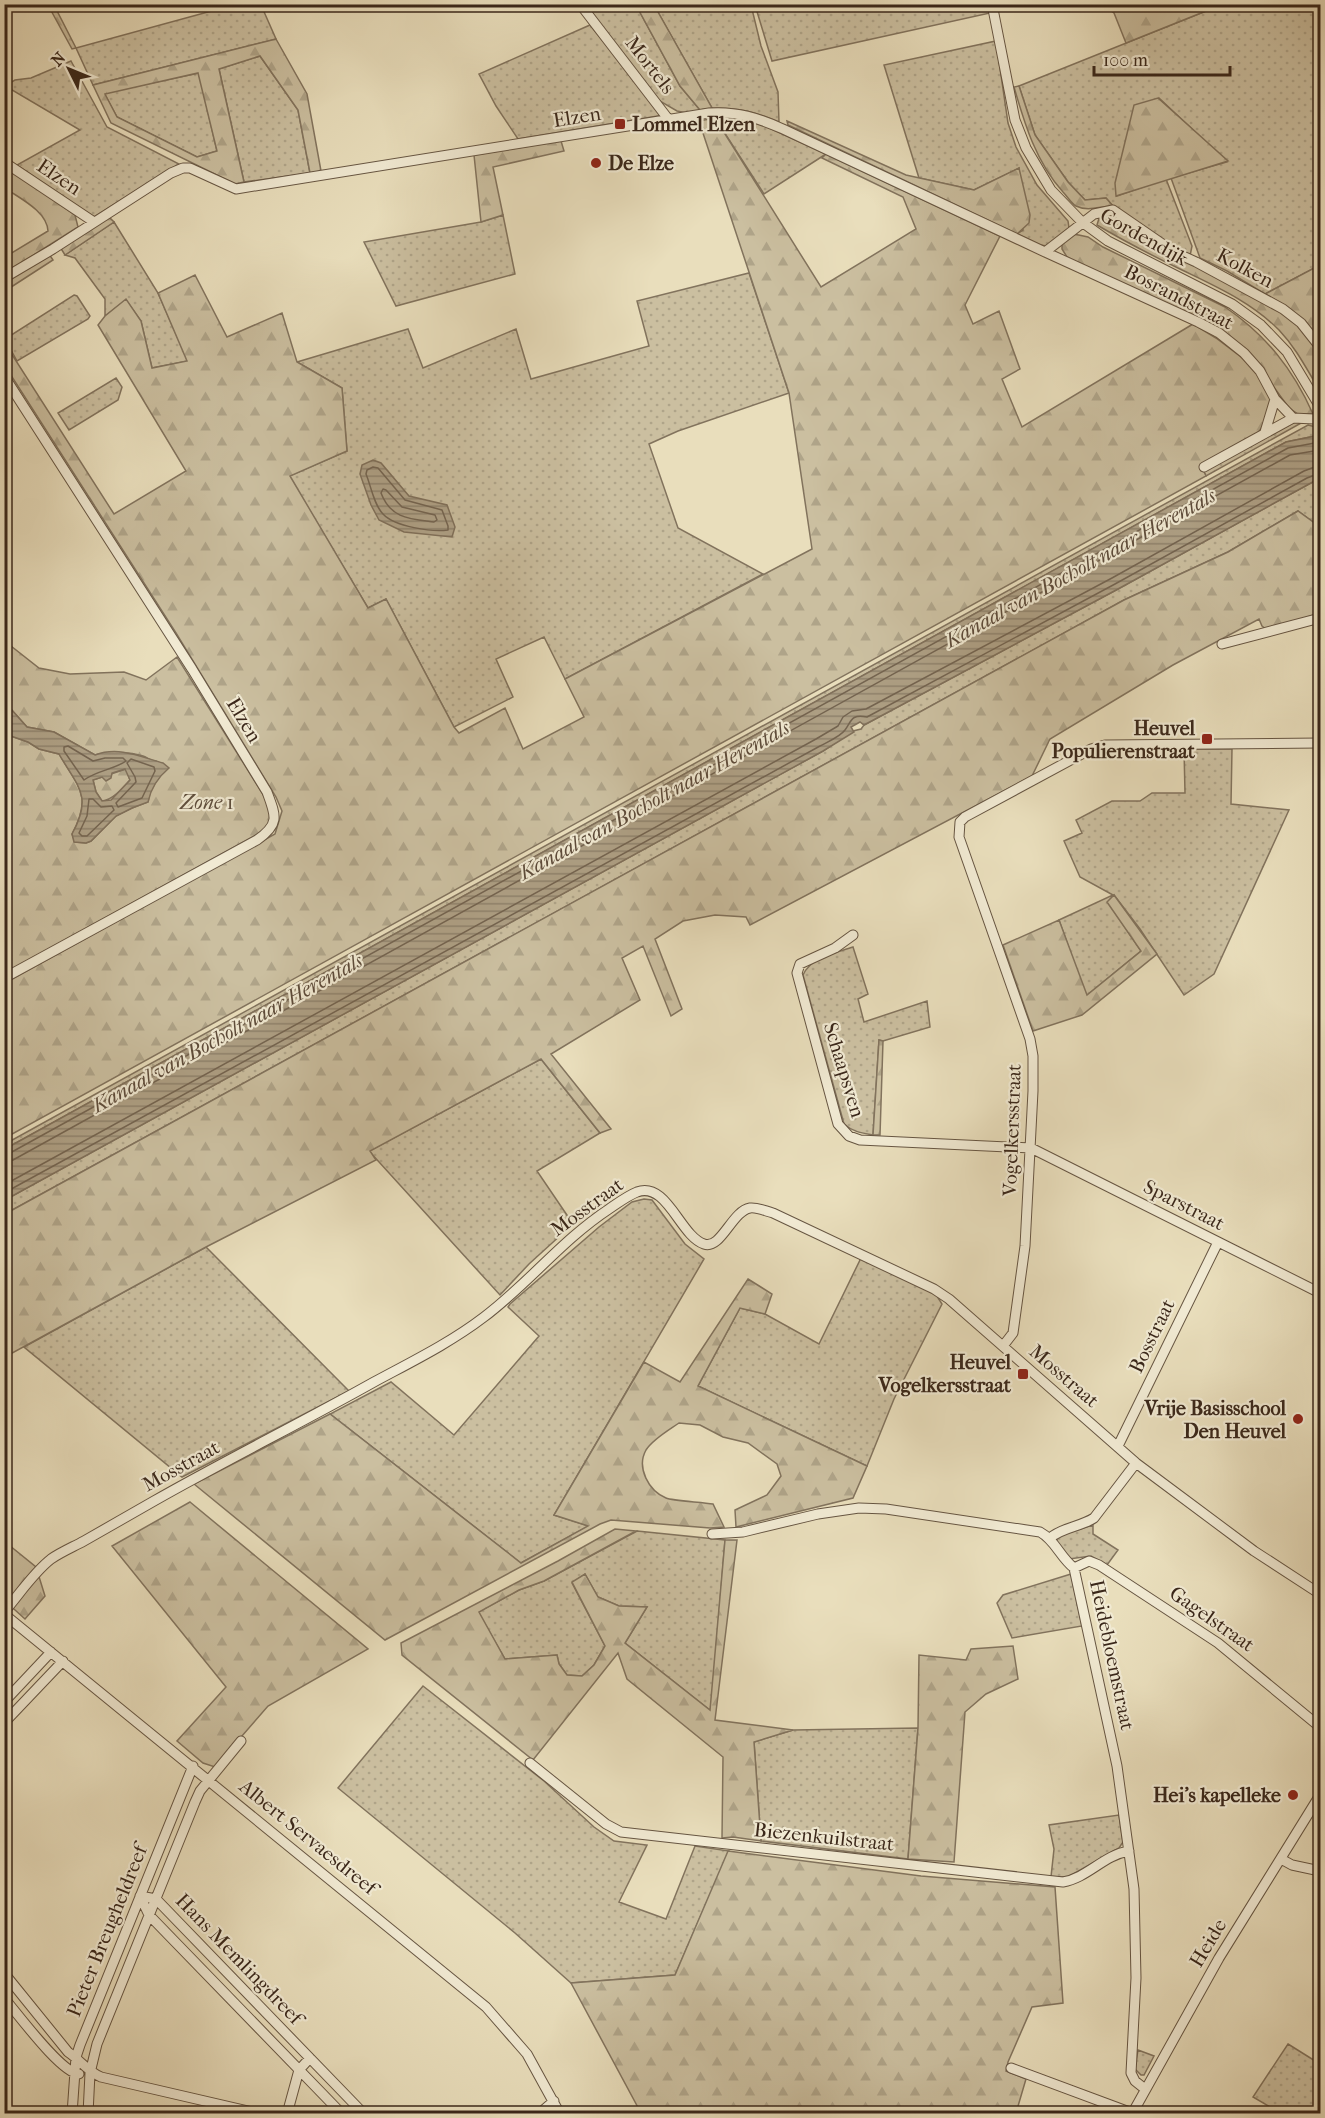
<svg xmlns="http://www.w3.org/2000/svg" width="1325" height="2118" font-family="'IM FELL French Canon',serif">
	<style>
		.grass { fill: url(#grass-dots); stroke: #82735d; stroke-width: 1.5 }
		.forest { fill: url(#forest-firs); stroke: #82735d; stroke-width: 1.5; fill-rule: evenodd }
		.water { fill: url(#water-rules); stroke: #80705a; stroke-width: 1.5; fill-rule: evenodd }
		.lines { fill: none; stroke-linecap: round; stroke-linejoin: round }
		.shore { stroke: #746450; stroke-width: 1.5 }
		.minor-casing { stroke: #665542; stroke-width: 11 }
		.minor { stroke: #f1ead3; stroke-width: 9 }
		.poi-dot { fill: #8f2418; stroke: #f1ead3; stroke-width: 2 }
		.labels { text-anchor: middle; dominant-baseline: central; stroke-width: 4.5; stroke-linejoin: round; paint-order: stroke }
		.street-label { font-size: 20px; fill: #3a271a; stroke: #f1ead3 }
		.poi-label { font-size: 20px; font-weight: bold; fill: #3a271a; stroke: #f1ead3; text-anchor: end }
		.park-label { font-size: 20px; font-style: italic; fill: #5e4d3c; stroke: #f1ead3 }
		.water-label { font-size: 21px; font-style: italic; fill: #5d4b3a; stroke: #f1ead3 }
	</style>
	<defs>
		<pattern id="grass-dots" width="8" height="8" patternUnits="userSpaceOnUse" patternTransform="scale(1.5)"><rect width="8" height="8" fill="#cbbfa0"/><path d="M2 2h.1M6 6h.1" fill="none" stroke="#afa489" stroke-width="1.8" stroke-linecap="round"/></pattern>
		<pattern id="forest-firs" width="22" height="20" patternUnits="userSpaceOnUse" patternTransform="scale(1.5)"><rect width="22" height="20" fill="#cbbfa0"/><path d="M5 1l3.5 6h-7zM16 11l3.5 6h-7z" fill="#afa489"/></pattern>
		<pattern id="water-rules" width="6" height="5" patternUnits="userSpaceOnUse" patternTransform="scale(1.5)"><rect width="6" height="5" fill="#aea085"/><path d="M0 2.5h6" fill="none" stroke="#8f826c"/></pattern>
	</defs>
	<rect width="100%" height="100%" fill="#e9debc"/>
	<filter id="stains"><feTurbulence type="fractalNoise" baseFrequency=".00333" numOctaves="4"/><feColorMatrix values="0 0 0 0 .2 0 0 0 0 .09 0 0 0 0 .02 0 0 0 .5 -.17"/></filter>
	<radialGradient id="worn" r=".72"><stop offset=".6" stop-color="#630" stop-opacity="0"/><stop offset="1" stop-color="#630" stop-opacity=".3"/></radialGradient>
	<path class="grass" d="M237,4l24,1 15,34 -183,46 -17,-37z
		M988,4l2,9 -218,48 -17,-56z
		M584,5h52l44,81 20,24 -13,3 -10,-2 -19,-11z
		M654,5h97l10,41 17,46 1,30c-26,-11 -38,-14 -67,-14z
		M1221,5h99v266l-2,-5 -53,28 -38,-23 -27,-13 -29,-80 56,-16 -68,-64 -42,98 49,-17 26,67 -2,10 -15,-7 -62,-43 -7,-8 -21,2 -17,-18 -33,-47 -16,-49z
		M590,25l74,90 -146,24 -22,-33 -17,-32z
		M996,41l12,82 8,24 21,38 31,36 1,7 -22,18 -7,-1 -23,-11 6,-4 -4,-62 -45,22 -55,-12 -35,-113z
		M260,56l38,54 12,63 -66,9 -25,-113z
		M71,61l36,66 72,37 -85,53 -77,-52 63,-35 -68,-40 -4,-6 7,-4 16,-2z
		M199,73l18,78 -20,6 -80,-40 -13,-24z
		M739,117l13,3 74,34 -62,40 -49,-76z
		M503,215l12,59 -119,32 -32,-64 117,-20z
		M114,222l44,71 30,68 -36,7 -11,-47 -15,-21 -21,16v-17l-30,-41 -10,-3z
		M749,273l40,120 -111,38 -29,13 29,84 85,46 -198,105 -21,-42 -48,22 17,38 -59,30 -68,-128 -18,9 -79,-132 58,-25 -5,-63 -45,-26 111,-33 15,39 93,-39 15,50 118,-33 -12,-45z
		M74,295l3,1 13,20 -2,3 -71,42 -12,-22z
		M116,378l6,9 -4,13 -49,30 -11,-17z
		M1295,422h8l-97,54 -2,-4 9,-6z
		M1308,425l12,3v7l-34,7 -1281,707v-5z
		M1320,478v49l-22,-16 -70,41 -104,48 -1119,614v-14l818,-449 30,-20 8,-2 3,-4 254,-136z
		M1184,749h48l-1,55 58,6 -75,164 -30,21 -44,-66 -26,-34 -6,7 33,49 -55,45 -27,-76 54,-25 -33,-18 -16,-36 18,-8 -6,-13 36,-19h28l12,-8h33z
		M853,947l15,47 -10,5 6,23 63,-21 3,26 -47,14 -4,-1 -6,95c-11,-2 -20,-3 -29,-11l-41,-149c8,-18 32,-22 50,-28z
		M541,1059l59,74 -63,38 36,53 -44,40 -29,31 -131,-144z
		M644,1199l8,1 33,44 19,15 -150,256 35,11 -68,37 -191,-149 61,-32 63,53 85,-99 -31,-29 2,-3 89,-77 33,-25z
		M206,1247l143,144 -167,86 -158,-130z
		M861,1258l66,31 10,7 5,8 -48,95 -27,67 -169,-80 42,-78 25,6 54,30z
		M1093,1525v9l25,16 -11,15 -16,-9 -22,3 -13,-17 2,-6z
		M637,1531l88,9 -14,171 -86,-68 22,-36 -28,-1 -21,-9 -13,-23 -13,9 33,63 -11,19 -12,11 -15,-1 -8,-11 -2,-9 -52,4 -27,-47 41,-22 25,-9z
		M1071,1574l11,52 -70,12 -15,-35 6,-8z
		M423,1686l121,95 50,46 20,14 33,4 -28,57 47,17 29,-73 34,5 -54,124 -104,8 -56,-50 -177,-145z
		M918,1728l-10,131 -147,-18 -7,-99 39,-12z
		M1119,1815l4,27 -4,6 -51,29h-17l3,-28 -5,-24z
		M1288,2044l32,20v49h-47l2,-3 -22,-13z
		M1138,2050l16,6 -10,19h-3l-6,-6z"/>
	<path class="forest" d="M48,5h6l22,43 -4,1z
		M636,5h18l58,103 -12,2 -20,-24z
		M1103,5h118l-95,38 -12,-30z
		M276,39l31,55 14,77 -11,2 -12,-63 -38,-54 -41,13 25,113 -9,2 -124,-61 -18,-38zM198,73l19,78 -20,6 -80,-40 -12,-23z
		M1019,86l16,49 33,47 17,18 21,-2 7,8c-12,0 -25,6 -37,0 -5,-3 -9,-10 -13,-14 -27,-30 -38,-67 -49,-105z
		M1158,98l70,63 -112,35 -1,-13 19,-78z
		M715,118l106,169 95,-58 -13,-32 -81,-39 4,-4 174,82 -35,69 8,19 26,-13 21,58 -18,10 20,48 171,-103 23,14 29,22 12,13 14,27 -4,20 -9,13 -57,32 5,11 -1201,662v-155l270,-149 7,-23 -6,-14 -100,-164 -171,-267 -1,-24 110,172 72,-43 -88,-146 7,-9 21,-17 15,22 11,47 35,-7 -29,-68 37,-18 32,62 55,-24 15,49 45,26 5,63 -57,25 78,132 18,-9 68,128 5,6 46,-25 18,41 61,-32 -19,-38 247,-130 -23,-156 -90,-272z
		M787,121l119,54 68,15 45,-22 11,47 -1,8 -12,11 -229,-109z
		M561,141l3,10 -71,16 10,48 -22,7 -7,-67z
		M5,166l70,49 3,12 -73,46v-16l43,-26c-1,-20 -29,-33 -43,-43z
		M1111,212l144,82 44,30 21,24v43c-13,-21 -23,-42 -41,-61 -28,-28 -62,-43 -97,-60 -29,-14 -58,-29 -85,-45l3,-10z
		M109,217l5,5 -49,33 -5,-8z
		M1074,234l14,3 15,10 122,60c41,28 68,62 88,107h-15l-9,-6 -39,-54 -183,-97 -5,-8v-5z
		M49,254l4,6 -48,31v-9z
		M1318,266l2,5v70l-39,-38 -16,-9z
		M1298,511l22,16v86l-53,17 -5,-4 -3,-7 -86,46 -123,74 -18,37 -282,149 -4,-8 -31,-2 -32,6 -28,18 27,70 -11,7 -28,-70 -21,12 18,42 -89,54 60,75 -11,4 -59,-74 -171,92 6,9 -170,87 -201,110v-143l1119,-614 104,-48z
		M4,638l7,8 28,22 31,6 54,-2 22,8 31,-23 87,139 7,17 -2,13 -13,9 -251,138v-239l23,8 11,7 20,5c19,33 34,41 13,80l3,8 11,1 5,-2 25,-25 16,-8 16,-6 2,-10 10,-17 -4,-14c-7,0 -7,-3 -13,-5 -12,-4 -37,-5 -48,-1l-41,-23 -27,-5 -17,-19 -5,-1z
		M126,769l4,11c-7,8 -17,20 -28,21l-6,-9 -3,-12z
		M1114,895l43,59 -75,61 -49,16 -30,-86 56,-25 28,75 54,-44 -34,-49z
		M879,1040l4,1 -3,94h-7z
		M748,1279l24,15 -7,20 -25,-6 -42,78 169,80 -14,32 -117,29 -1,-17 32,-15 14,-19 -4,-12 -29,-21 -25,-6 -23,-12 -21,-2c-10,7 -26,16 -33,27 -10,18 3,41 20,48 7,3 36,4 47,6l11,23 -14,1 -99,-8 -11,4 -215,116 -191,-156 136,-70 191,149 67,-37 -34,-11 90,-153 36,20z
		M190,1502l178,147 -100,57 -53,61 -12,-4 -26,-22 49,-54 -114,-141z
		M615,1529l21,2 -92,50 -25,9 -40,22 26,47 52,-4 2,9 8,11 15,1 12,-11 11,-19 -33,-64 13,-8 13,23 21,9 28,1 -22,36 85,67 15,-170h12l-22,180 78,10 -39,12 7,99 -28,-4 -11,1 1,-81 -96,-78 -9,-26 -85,107 -131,-105 -1,-12 157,-82z
		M4,1541l32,26 9,29 -20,23 -20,-18z
		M1013,1646l5,33 -32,15 -21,18 -11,150 -46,-3 10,-131 1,-73 47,5 5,-11z
		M728,1851l193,25 134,11 8,116 -31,4 -24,55 -2,9 20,8 -10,34h-375l-70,-130 104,-8z"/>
	<path class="water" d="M1320,435v43l-202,111 -254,136 -4,-3 -9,5 3,5 -31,19 -818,449v-51l1281,-707z
		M373,460l8,3 28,33 38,9 8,22 -3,10 -48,-5 -25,-12 -8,-15 -11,-31 2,-9z
		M5,707l5,1 17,19 27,5 41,23c24,-9 46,2 68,8l6,5c-12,10 -18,20 -21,34l-16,6 -16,8 -25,25 -5,2 -12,-1 -2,-8c21,-38 6,-47 -13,-80l-20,-5 -11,-7 -23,-8zM125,769l5,11 -19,20 -9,1 -6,-9 -3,-12 9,-3 4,4 5,-3 1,-5z"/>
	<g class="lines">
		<path class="shore" d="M373,467l5,1 27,32 37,10 6,16v4c-16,2 -53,-3 -65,-16 -9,-9 -12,-28 -17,-40l1,-4z
			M383,489l3,1 16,17 33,8 2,5 -3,2c-24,-3 -43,-3 -53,-29z
			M68,746l25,15 12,-3h18l3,3c-13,9 -28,9 -42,19l-20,-29v-4z
			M131,759l23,8 1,4 -13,27 -24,9 -2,-4 20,-21 -1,-5 -8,-14z
			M89,799h4l8,8 11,-1 2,4 -27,26h-5l-3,-3 8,-17z
			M4,1154l6,-1 1278,-705 32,-6
			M4,1162l9,-2 1277,-705 30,-5
			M4,1185l812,-446 22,-13 5,-9 9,-6 14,-2 246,-131 192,-107 16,-6
			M4,1193l816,-447c7,-4 20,-9 25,-16 7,-9 5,-16 22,-13l248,-133 192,-106 13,-5"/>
		<defs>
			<path id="minor" d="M580,4l89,116
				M992,4l23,116 11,28 25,42 31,32 26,19 124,63 29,21 26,27 33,55
				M4,162l90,60
				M1045,252l49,-38 19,-4 61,42 22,10 87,47 18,14 19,24
				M4,278l49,-29 118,-76 12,-5h7l46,21 473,-76c28,-2 49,5 74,16l262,123 153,70 21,11 25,20 16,18 15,28 18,19
				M4,376l188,293 75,123c9,24 13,32 -10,48l-253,138
				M1265,432l10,-33
				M1204,467l89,-49 21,1 6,-3
				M1222,644l98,-26
				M853,935l-18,13 -35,16 -3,9 41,151 11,12 11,4 171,8 289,145
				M1003,1346l10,-13 12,-87 8,-155v-35l-3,-17 -71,-202 1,-15 5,-5 126,-68 14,-4 215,-2
				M1118,1446l100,-204
				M712,1534l31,-2 75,-18 41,-6 27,1 154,23c15,8 20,25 34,36l43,198 17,123 2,89 -5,95 4,8 10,8
				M1050,1538c13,-11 30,-11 44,-20l42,-55
				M1074,1568l15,-7 10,4 119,78 102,84
				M4,1612c15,-17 29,-39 47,-53 10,-7 22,-12 33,-18 23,-13 47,-27 70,-40 72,-41 147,-78 220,-119 37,-20 76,-39 110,-65 44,-33 78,-77 125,-108 9,-6 18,-13 28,-17 30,-11 43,44 67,52 17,6 28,-33 46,-36 7,-1 15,3 23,5l161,76 15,10 187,164 118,88 66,43
				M4,1614l482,393 41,47 33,60
				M4,1702l47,-50
				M4,1723l59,-62
				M530,1763l76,61 15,8 442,50c24,-4 41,-27 66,-31
				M1281,1859l11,6 28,6
				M140,1896l16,3 208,215
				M140,1896l9,19 193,199
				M4,1973l64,79c12,8 19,19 33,25l160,37
				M4,1998c14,16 57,75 75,76
				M1011,2068l121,45
				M72,2114l4,-57 4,-12 113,-279
				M88,2114l2,-41 7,-29 98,-242 5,-11 41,-50
				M287,2114l12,-44 11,-12
				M539,2114l15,-13
				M1132,2114l87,-156 101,-163"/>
		</defs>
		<use href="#minor" class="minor-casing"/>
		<use href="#minor" class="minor"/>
	</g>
	<g class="poi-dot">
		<rect x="614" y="118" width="12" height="12" rx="3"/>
		<circle cx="596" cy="163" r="6"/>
		<rect x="1201" y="733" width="12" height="12" rx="3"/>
		<rect x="1017" y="1368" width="12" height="12" rx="3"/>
		<circle cx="1298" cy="1419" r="6"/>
		<circle cx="1293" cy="1795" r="6"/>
	</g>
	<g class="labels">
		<g class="street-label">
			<text transform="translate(650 65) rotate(52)">Mortels</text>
			<text transform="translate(577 117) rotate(-9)">Elzen</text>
			<text transform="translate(59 177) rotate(34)">Elzen</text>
			<text transform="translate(1144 237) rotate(29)">Gordendijk</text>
			<text transform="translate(1245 268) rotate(28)">Kolken</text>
			<text transform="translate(1179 297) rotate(27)">Bosrandstraat</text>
			<text transform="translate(244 720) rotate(59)">Elzen</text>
			<text transform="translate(844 1070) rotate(73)">Schaapsven</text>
			<text transform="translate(1012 1130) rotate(-88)">Vogelkersstraat</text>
			<text transform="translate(1184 1205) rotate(27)">Sparstraat</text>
			<text transform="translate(587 1207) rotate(-36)">Mosstraat</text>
			<text transform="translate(1152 1336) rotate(-64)">Bosstraat</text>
			<text transform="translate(1064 1376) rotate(41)">Mosstraat</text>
			<text transform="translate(181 1466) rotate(-29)">Mosstraat</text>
			<text transform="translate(1212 1619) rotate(35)">Gagelstraat</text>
			<text transform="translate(1112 1655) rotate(78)">Heidebloemstraat</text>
			<text transform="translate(308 1837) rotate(39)">Albert Servaesdreef</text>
			<text transform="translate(824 1837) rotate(6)">Biezenkuilstraat</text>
			<text transform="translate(107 1931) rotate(-68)">Pieter Breugheldreef</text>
			<text transform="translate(1208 1943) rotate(-59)">Heide</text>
			<text transform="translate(239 1959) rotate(46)">Hans Memlingdreef</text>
		</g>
		<g class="poi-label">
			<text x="632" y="124" text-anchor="start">Lommel Elzen</text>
			<text x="608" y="163" text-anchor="start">De Elze</text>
			<text x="1195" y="728">Heuvel<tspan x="1195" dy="23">Populierenstraat</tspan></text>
			<text x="1011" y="1362">Heuvel<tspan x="1011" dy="23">Vogelkersstraat</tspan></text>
			<text x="1286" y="1408">Vrije Basisschool<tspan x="1286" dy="23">Den Heuvel</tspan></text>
			<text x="1281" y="1795">Hei's kapelleke</text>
		</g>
		<g class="park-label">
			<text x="207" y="802">Zone 1</text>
		</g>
		<g class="water-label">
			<text transform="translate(1080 568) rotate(-29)">Kanaal van Bocholt naar Herentals</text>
			<text transform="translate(654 800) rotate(-29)">Kanaal van Bocholt naar Herentals</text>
			<text transform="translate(227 1033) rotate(-29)">Kanaal van Bocholt naar Herentals</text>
		</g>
	</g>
	<rect width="1325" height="2118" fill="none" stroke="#e9debc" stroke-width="24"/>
	<rect x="6" y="6" width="1313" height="2106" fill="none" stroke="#3a271a" stroke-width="3"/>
	<rect x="12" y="12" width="1301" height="2094" fill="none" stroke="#3a271a" stroke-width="1.5"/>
	<g transform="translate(69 69) rotate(313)" stroke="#f1ead3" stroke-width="4.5" paint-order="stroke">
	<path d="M0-4.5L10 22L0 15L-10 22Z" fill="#3a271a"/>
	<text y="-9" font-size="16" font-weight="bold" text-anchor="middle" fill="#3a271a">N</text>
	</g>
	<path d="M1094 66v9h136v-9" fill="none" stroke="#3a271a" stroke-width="3"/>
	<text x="1103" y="66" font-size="18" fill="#3a271a" stroke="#f1ead3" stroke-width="4.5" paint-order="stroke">100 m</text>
	<rect width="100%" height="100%" filter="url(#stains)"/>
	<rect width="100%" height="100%" fill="url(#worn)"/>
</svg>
